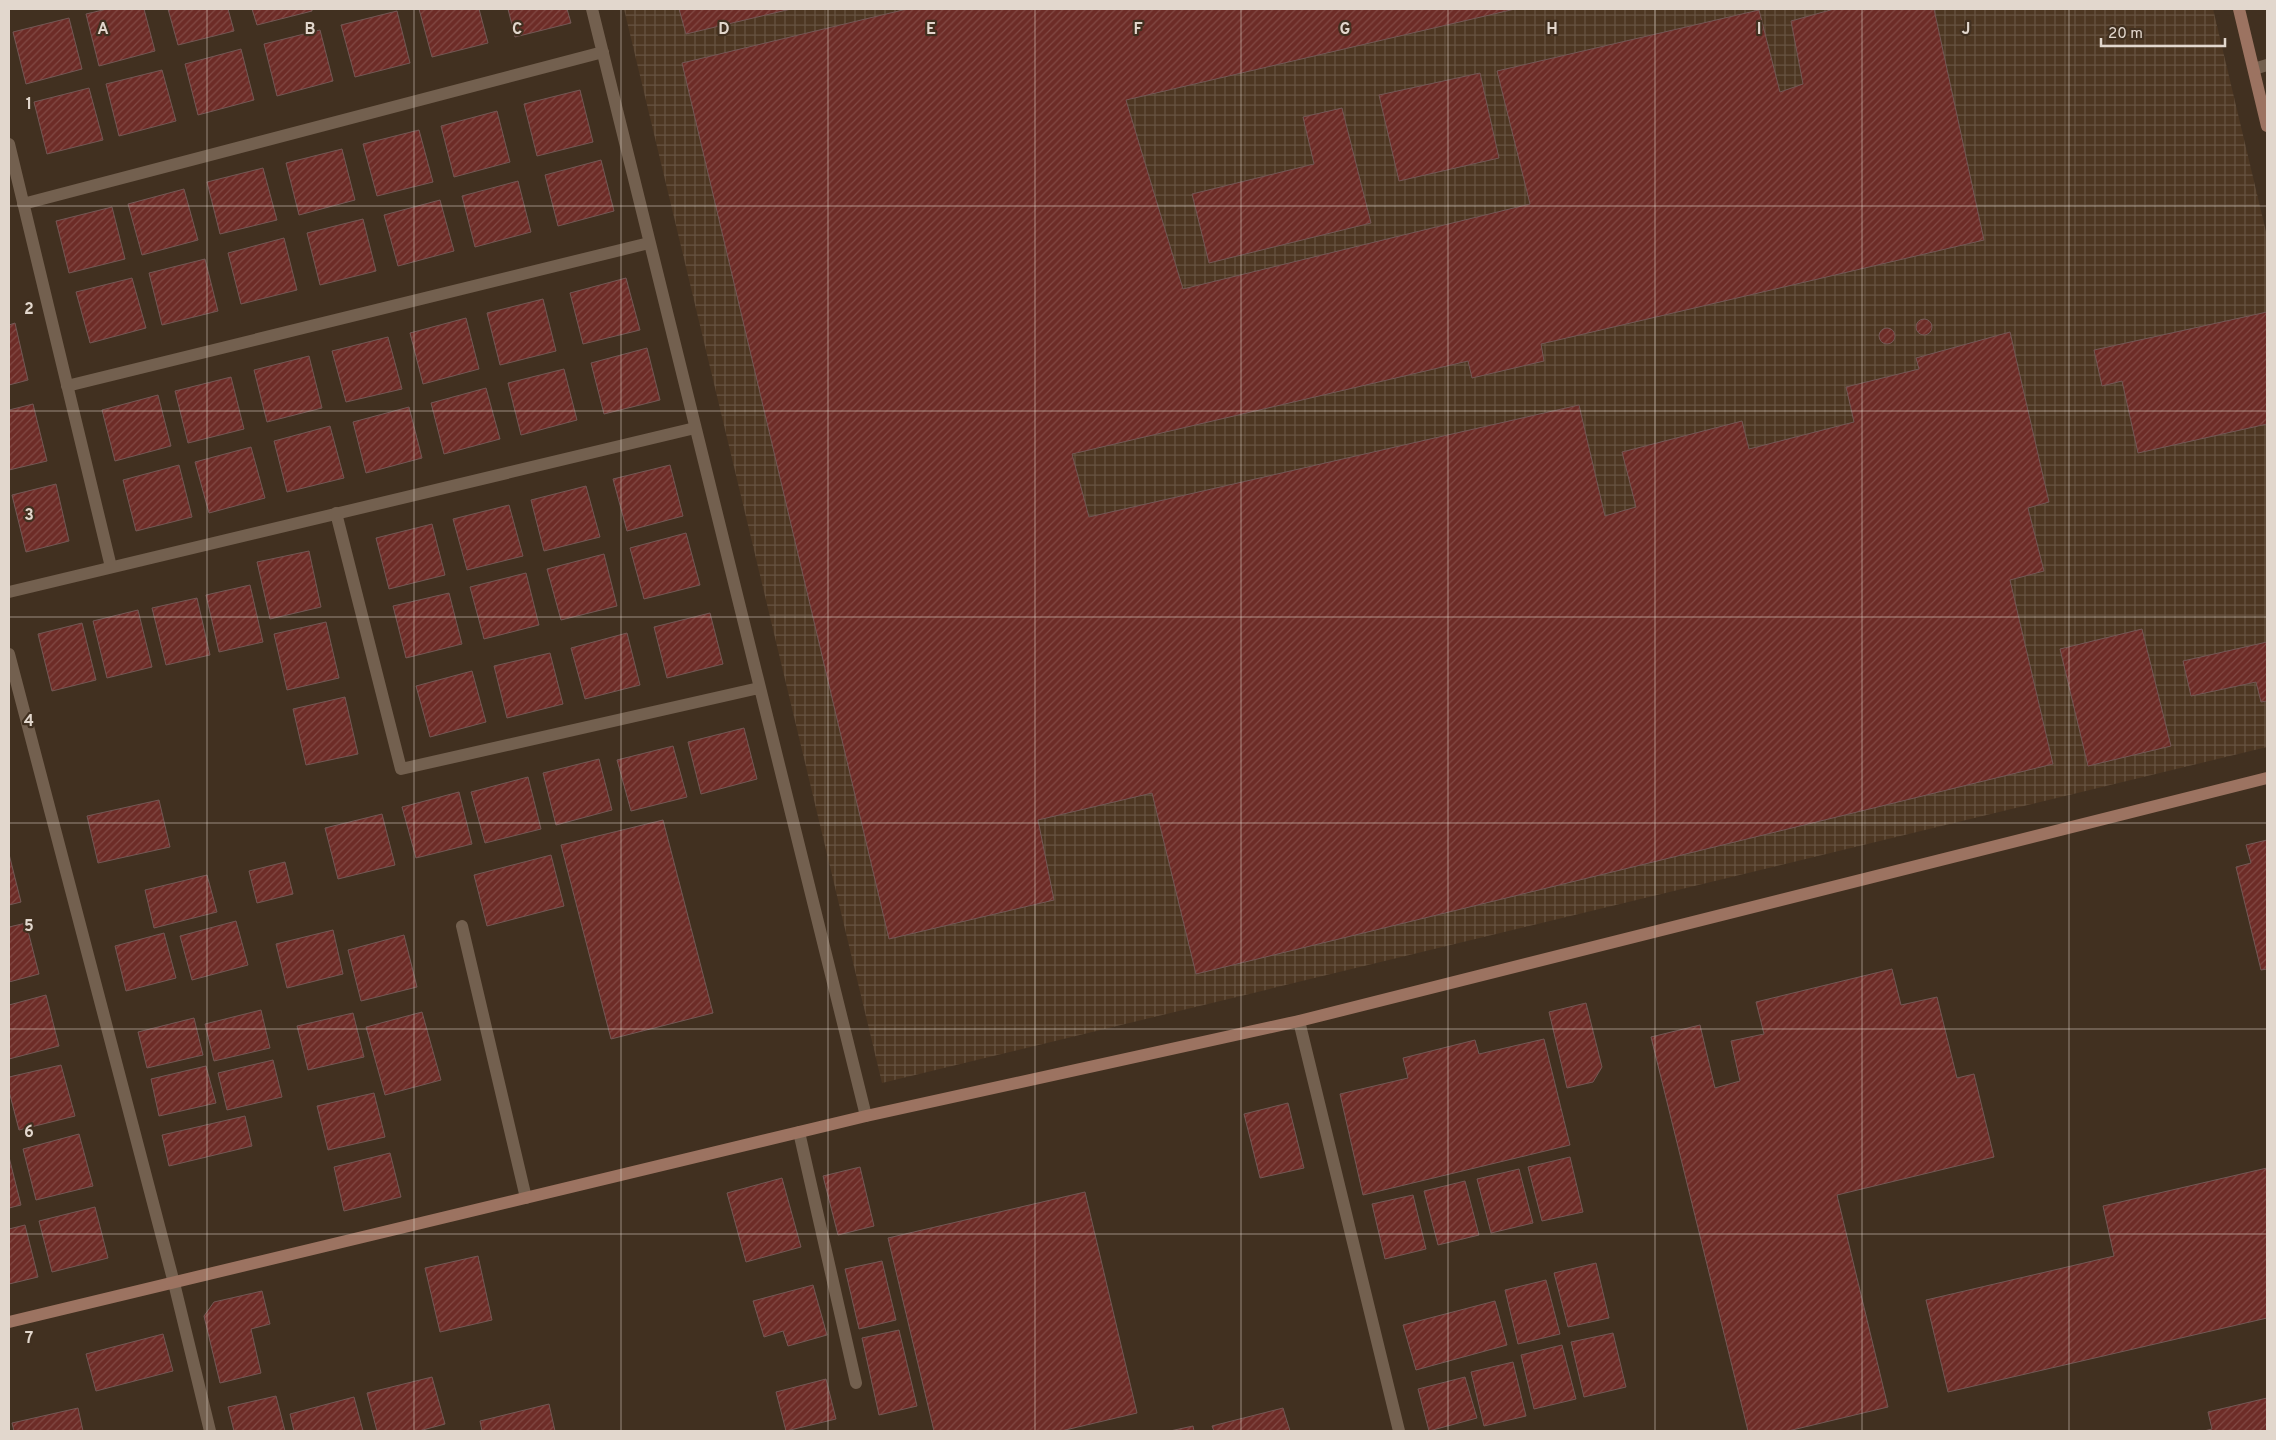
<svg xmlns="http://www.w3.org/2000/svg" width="2276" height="1440" font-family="Overpass,sans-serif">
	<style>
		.industrial { fill: url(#industrial-grid) }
		.building { fill: url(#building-hatch); stroke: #735855 }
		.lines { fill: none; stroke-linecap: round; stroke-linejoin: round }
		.street { stroke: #73604f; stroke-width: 12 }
		.secondary { stroke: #9c7361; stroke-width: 12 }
		.grid { fill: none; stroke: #e2d7cd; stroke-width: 1; stroke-opacity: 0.55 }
		.grid-label { font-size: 16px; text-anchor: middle; font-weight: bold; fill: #e2d7cd; stroke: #413020; stroke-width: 4.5; stroke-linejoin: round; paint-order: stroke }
	</style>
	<defs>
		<pattern id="industrial-grid" width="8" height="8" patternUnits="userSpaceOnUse" patternTransform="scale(1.25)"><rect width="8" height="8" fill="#4d3722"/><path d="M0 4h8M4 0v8" fill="none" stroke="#665341"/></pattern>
		<pattern id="building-hatch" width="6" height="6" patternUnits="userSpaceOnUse" patternTransform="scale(1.25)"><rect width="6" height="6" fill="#6d2c27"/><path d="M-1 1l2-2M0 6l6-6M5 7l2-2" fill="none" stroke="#824a45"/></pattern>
	</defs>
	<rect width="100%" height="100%" fill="#413020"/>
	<path class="industrial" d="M624,9h1589l54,227v511l-1385,336z"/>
	<path class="building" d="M107,9h37l11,42 -56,15 -13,-52z
		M168,9h60l6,22 -56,14z
		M252,9h60v2l-55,14z
		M419,9h60l9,34 -56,14z
		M508,9h59l4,14 -56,14z
		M679,9h112l-105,25z
		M907,9h608l-389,91 57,189 347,-85 -33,-133 262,-61 21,82 23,-8 -12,-63 43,-12h100l50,231 -443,104 3,17 -72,17 -4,-17 -396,93 17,63 490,-112 26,111 31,-9 -14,-55 120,-31 7,28 105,-27 -8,-35 73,-18 -3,-11 94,-26 39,170 -21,6 16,63 -34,9 43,184 -857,210 -44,-181 -114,27 16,80 -165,39 -207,-876z
		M397,11l13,52 -55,14 -14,-52z
		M69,18l13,51 -56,15 -13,-52z
		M320,30l13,51 -56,15 -13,-52z
		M241,49l13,51 -56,15 -13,-51z
		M162,70l14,51 -57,15 -13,-52z
		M1480,73l19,85 -100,23 -20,-86z
		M89,88l14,52 -56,14 -13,-52z
		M580,90l13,52 -56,14 -13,-52z
		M1342,108l29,115 -162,40 -17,-69 122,-30 -11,-47z
		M497,111l13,51 -56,15 -13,-51z
		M419,130l14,52 -56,14 -14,-52z
		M342,149l13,51 -56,15 -13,-52z
		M601,160l13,51 -56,15 -13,-51z
		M263,168l14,52 -57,14 -13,-52z
		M518,181l13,51 -56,15 -13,-51z
		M184,189l14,51 -56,15 -14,-51z
		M440,200l14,51 -56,15 -14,-51z
		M112,207l13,52 -56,14 -13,-52z
		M363,219l13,52 -56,14 -13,-52z
		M284,238l13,52 -56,14 -13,-51z
		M205,259l13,52 -56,14 -13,-52z
		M132,278l14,50 -56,15 -14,-51z
		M626,278l14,52 -57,14 -13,-51z
		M543,299l13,52 -56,14 -13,-52z
		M2267,312v112l-129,29 -16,-72 -20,5 -8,-36z
		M466,318l13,51 -56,15 -13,-51z
		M1916 327a8 8 0 1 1 16 0a8 8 0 1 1-16 0Z
		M15,323l13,57 -19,5v-60z
		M1879 336a8 8 0 1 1 16 0a8 8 0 1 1-16 0Z
		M388,337l14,52 -56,13 -14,-51z
		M647,348l13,52 -56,14 -13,-51z
		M309,356l13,52 -55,14 -13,-52z
		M564,369l13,51 -56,15 -13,-52z
		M231,377l13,52 -56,14 -13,-52z
		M486,388l14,51 -56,15 -13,-51z
		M158,395l13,51 -56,15 -13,-51z
		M33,404l14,57 -38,9v-60z
		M409,407l13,51 -56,15 -13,-51z
		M330,426l14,52 -57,14 -13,-51z
		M251,447l14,51 -56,15 -14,-51z
		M179,465l13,52 -56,14 -13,-51z
		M670,465l13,51 -56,15 -14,-52z
		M56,484l13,57 -43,11 -14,-57z
		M586,486l14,51 -56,14 -13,-51z
		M509,505l14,51 -56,14 -14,-51z
		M432,524l13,51 -56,14 -13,-51z
		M686,533l14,52 -56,14 -14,-51z
		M309,551l12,56 -51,12 -13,-57z
		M604,554l13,52 -56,14 -14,-51z
		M526,573l13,52 -55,14 -14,-52z
		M250,585l13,57 -44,10 -13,-57z
		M449,593l13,51 -56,14 -13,-52z
		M197,598l13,57 -44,10 -14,-57z
		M138,610l14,57 -45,11 -14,-57z
		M710,613l13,51 -56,14 -13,-51z
		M326,622l13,56 -52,12 -13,-56z
		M82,623l14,57 -44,11 -14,-57z
		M2142,629l29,117 -83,20 -28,-117z
		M627,633l13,52 -55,14 -14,-51z
		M2267,642v59l-6,1 -5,-20 -65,14 -8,-35z
		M550,653l13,51 -56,14 -13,-52z
		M472,671l14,51 -56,15 -14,-51z
		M345,697l13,57 -52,11 -13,-56z
		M744,728l13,51 -56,15 -13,-52z
		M673,746l14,51 -56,14 -14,-51z
		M599,759l13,51 -56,15 -13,-52z
		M528,777l13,52 -56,14 -14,-51z
		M459,792l13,52 -56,14 -14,-51z
		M159,800l11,47 -72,16 -11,-47z
		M382,814l13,51 -57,14 -13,-51z
		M663,820l50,193 -102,26 -50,-194z
		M2267,840v129l-6,1 -25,-103 15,-4 -5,-18z
		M9,854l12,48 -12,3z
		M551,855l13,51 -77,20 -13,-51z
		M285,862l8,32 -36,9 -8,-32z
		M207,875l10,37 -63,16 -9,-38z
		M236,921l12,44 -56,15 -12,-44z
		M26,923l13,51 -30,8v-55z
		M333,930l10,44 -56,14 -11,-44z
		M164,933l12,45 -50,13 -11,-45z
		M404,935l13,52 -56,14 -13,-51z
		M1892,969l9,36 36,-8 20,81 17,-4 20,83 -157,38 51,212 -100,24h-40l-97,-394 49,-12 15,63 25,-7 -9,-40 33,-7 -8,-32z
		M46,995l13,51 -50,13v-54z
		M1586,1003l16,64 -9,15 -26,6 -18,-76z
		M261,1010l9,38 -56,13 -9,-37z
		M422,1012l19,68 -56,15 -19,-68z
		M353,1013l11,44 -56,13 -11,-44z
		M194,1018l9,37 -56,13 -9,-36z
		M1544,1039l26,106 -207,50 -23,-101 68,-16 -5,-20 72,-18 4,14z
		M273,1060l9,37 -55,13 -9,-37z
		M61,1065l14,51 -56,14 -10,-39v-14z
		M206,1066l10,37 -57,13 -8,-37z
		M374,1093l11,44 -57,13 -11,-44z
		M1288,1103l16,65 -44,10 -16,-64z
		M245,1116l7,30 -83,20 -7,-31z
		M79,1134l14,52 -57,14 -13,-51z
		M390,1153l11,44 -57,14 -10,-44z
		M9,1157l12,48 -12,3z
		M1570,1157l13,55 -41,9 -14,-54z
		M860,1167l14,59 -36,9 -15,-59z
		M2267,1168v150l-319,74 -22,-92 188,-44 -11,-50z
		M1519,1169l14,54 -42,10 -14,-54z
		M782,1178l19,69 -55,15 -19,-69z
		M1465,1181l14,54 -41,10 -14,-54z
		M1085,1192l52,221 -76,18h-127l-46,-193z
		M1413,1195l13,54 -41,10 -13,-55z
		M95,1207l13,51 -56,14 -13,-51z
		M25,1225l13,52 -29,7v-55z
		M478,1256l14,64 -52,12 -15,-64z
		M882,1261l14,59 -37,9 -14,-60z
		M1596,1263l13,55 -41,9 -14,-54z
		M1546,1280l14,54 -42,10 -13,-54z
		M813,1285l14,50 -39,11 -5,-15 -19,6 -11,-36z
		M262,1291l8,33 -19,5 10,44 -41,10 -16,-67 10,-14z
		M1495,1301l12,44 -91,25 -13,-45z
		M899,1330l18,76 -38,9 -17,-77z
		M1613,1333l13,54 -42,10 -13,-55z
		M163,1334l10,37 -77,20 -10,-37z
		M1562,1345l14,54 -42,10 -13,-54z
		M1513,1362l13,54 -42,10 -13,-54z
		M432,1377l13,47 -26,7h-42l-10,-38z
		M1465,1377l12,41 -48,13 -11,-42z
		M826,1379l10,40 -50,12 -10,-39z
		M276,1396l9,35h-51l-6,-24z
		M354,1397l9,34h-69l-4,-17z
		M2267,1398v33h-63l8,-2 -4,-17z
		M549,1404l6,27h-73l-2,-10z
		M78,1408l5,23h-69l-2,-8z
		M1283,1408l7,23h-76l-2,-5z
		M1193,1426l1,5h-24z"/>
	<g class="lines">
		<path class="street" d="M592,9l274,1107
			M2254,69l13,-4
			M9,144l102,423
			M23,204l580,-152
			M67,386l582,-143
			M336,513l65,256 358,-81
			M9,592l686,-164
			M9,654l165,629 36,148
			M462,926l64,272
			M1299,1021l100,410
			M799,1132l57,251"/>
		<path class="secondary" d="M2239,9l28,117
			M9,1322l857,-206 433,-95 968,-243"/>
	</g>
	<path class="grid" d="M207,9v1422M414,9v1422M621,9v1422M828,9v1422M1035,9v1422M1241,9v1422M1448,9v1422M1655,9v1422M1862,9v1422M2069,9v1422M9,206h2258M9,411h2258M9,617h2258M9,823h2258M9,1029h2258M9,1234h2258"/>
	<g class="grid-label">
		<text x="103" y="34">A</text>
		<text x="310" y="34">B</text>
		<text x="517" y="34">C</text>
		<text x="724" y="34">D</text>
		<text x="931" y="34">E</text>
		<text x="1138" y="34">F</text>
		<text x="1345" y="34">G</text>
		<text x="1552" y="34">H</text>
		<text x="1759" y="34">I</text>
		<text x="1966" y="34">J</text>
		<text x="29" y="109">1</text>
		<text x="29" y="314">2</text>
		<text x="29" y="520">3</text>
		<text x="29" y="726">4</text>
		<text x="29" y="931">5</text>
		<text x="29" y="1137">6</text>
		<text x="29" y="1343">7</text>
	</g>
	<rect width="2276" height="1440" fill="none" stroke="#e2d7cd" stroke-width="20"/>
	<path d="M2101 38v8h124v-8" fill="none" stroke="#e2d7cd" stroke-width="2.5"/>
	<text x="2108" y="38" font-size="15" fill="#e2d7cd" stroke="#413020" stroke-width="4" paint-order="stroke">20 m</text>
</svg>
